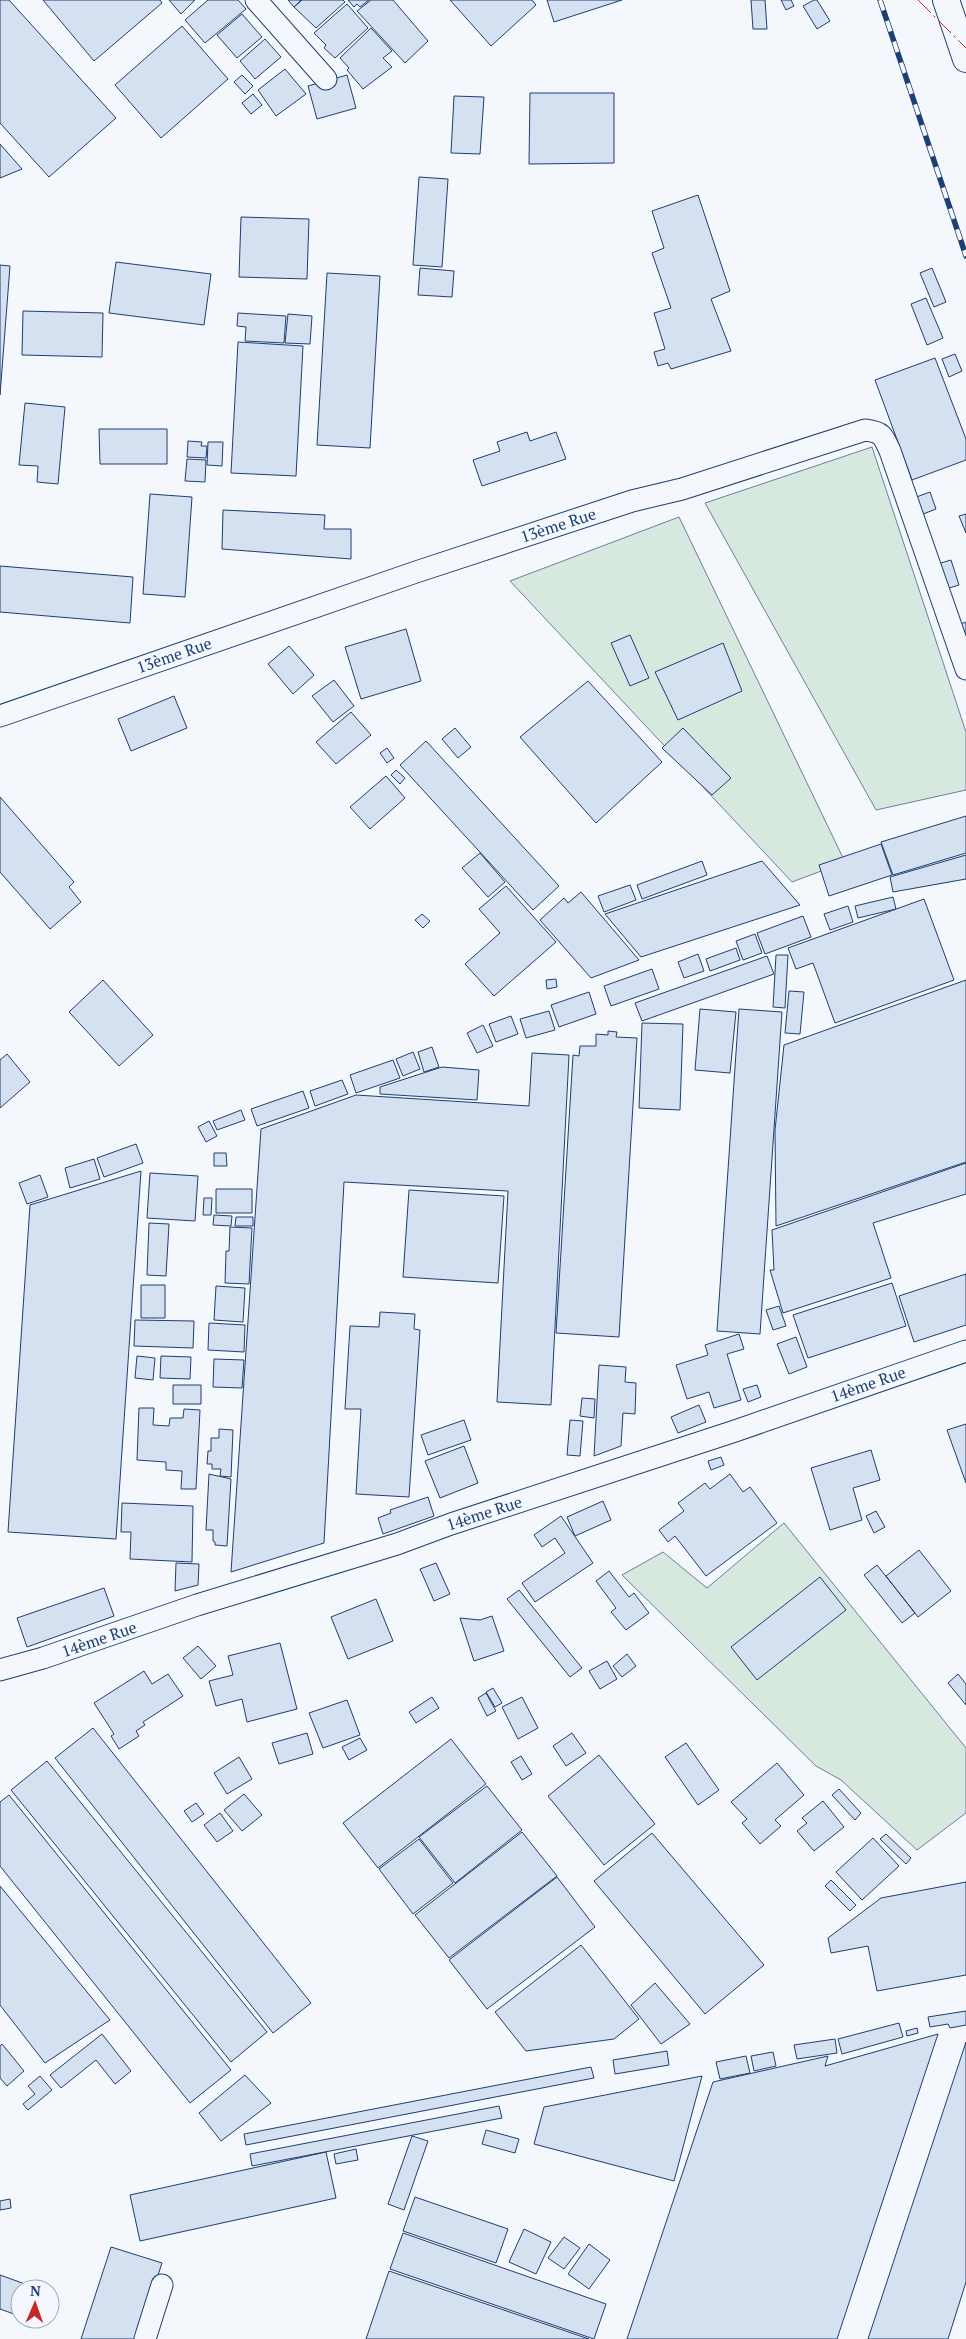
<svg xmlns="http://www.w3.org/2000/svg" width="966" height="2339" font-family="'PT Serif',serif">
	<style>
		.green { fill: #d7e8df; stroke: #687fa3 }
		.building { fill: #d5e0f0; stroke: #1d3f73 }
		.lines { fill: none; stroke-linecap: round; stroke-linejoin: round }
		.minor-casing { stroke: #1d3f73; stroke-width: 23 }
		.major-casing { stroke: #1d3f73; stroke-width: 28 }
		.minor { stroke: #f4f7fb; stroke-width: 21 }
		.major { stroke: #f4f7fb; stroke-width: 26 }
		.rail-casing { stroke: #1d3f73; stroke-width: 5.5 }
		.rail { stroke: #f4f7fb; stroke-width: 4; stroke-dasharray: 11; stroke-linecap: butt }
		.power { stroke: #c62828; stroke-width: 1; stroke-dasharray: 18 4 2.5 4; stroke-linecap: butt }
		.labels { text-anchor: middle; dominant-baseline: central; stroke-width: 4; stroke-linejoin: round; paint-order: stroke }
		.street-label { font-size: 16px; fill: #1d3f73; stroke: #f4f7fb }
	</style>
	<rect width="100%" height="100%" fill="#f4f7fb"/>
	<path class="green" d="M872,447l94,285v58l-90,20 -171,-307z
		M679,517l166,345 -53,20 -282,-301z
		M784,1523l182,225v65l-49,37 -76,-70 -25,-14 -194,-191 41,-23 44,36z"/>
	<path class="building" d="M0,0h9l107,118 -67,59 -49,-54z
		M43,0h117l2,3 -68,58z
		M169,0h26l-14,14z
		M208,0h30l8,9 -41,34 -20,-23z
		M288,0h13l-7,7z
		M302,0h41l2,2 -29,26 -22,-21z
		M348,0h21l-9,7 -3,-3 -3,3z
		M371,0h22l35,41 -23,22 -48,-52z
		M450,0h82l4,5 -45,41z
		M547,0h75l-68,22z
		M751,0h14l2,29h-14z
		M781,0h10l3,6 -8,4z
		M814,0h3l13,21 -13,8 -14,-23z
		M347,4l21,24 -33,30 -11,-10 2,-3 -12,-12z
		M242,14l20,23 -25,21 -20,-23z
		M182,26l46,53 -67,59 -46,-53z
		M371,28l21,23 -9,7 9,9 -29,22 -16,-19 2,-2 -9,-10z
		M265,39l16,18 -26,22 -15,-18z
		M285,69l21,25 -30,22 -18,-26z
		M242,75l11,11 -8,8 -11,-12z
		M347,75l9,33 -39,11 -9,-33z
		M530,93h84v70l-85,1z
		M253,94l9,11 -11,9 -9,-11z
		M454,96l30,1 -4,57 -29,-1z
		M0,144l22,25 -22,9z
		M419,177l29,2 -6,88 -29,-2z
		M698,195l32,96 -19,8 20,52 -60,18 -3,-6 -10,3 -4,-14 11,-3 -11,-36 17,-5 -19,-55 12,-5 -12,-37z
		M241,217l68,2 -2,60 -68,-2z
		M116,262l95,12 -7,51 -95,-12z
		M0,265l10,1 -10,129z
		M420,268l34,3 -2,26 -34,-2z
		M932,268l14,34 -12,5 -14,-34z
		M327,273l53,3 -10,172 -53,-3z
		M926,298l17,40 -16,7 -16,-41z
		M23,311l80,2 -1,44 -80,-2z
		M238,313l48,3 -2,27 -39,-2 1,-14 -9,-1z
		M288,314l24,2 -2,28 -25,-1z
		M238,342l65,4 -7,130 -65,-3z
		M955,354l7,17 -13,6 -7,-18z
		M935,358l31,81v21l-54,20 -37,-100z
		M25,403l40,4 -7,77 -21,-2 1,-16 -19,-1z
		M99,429h68v35h-67z
		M527,432l3,9 26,-9 10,27 -84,27 -9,-26 27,-9 -3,-9z
		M188,441l14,1 -1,4h6l-1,12 -19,-1z
		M208,442h15l-1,24 -15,-1z
		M187,459l19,1 -1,22 -20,-1z
		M930,492l6,17 -18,7 -7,-17z
		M150,494l42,3 -7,100 -42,-3z
		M223,510l102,5 -1,14h27v30l-129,-10z
		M966,514v19l-7,-17z
		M951,560l8,25 -16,5 -9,-25z
		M0,566l133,11 -3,46 -130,-11z
		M966,622v26l-11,-22z
		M406,629l15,52 -60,18 -16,-52z
		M630,635l19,43 -19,8 -19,-43z
		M723,643l19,48 -64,29 -23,-48z
		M289,646l25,29 -21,19 -25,-30z
		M334,680l20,26 -21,16 -21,-26z
		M588,681l74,81 -66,61 -76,-86z
		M174,696l13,32 -56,23 -13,-32z
		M351,712l20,23 -35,29 -20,-22z
		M455,728l16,19 -13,11 -16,-19z
		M683,728l48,50 -19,17 -50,-47z
		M426,741l133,145 -26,24 -133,-145z
		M387,748l7,10 -7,5 -7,-10z
		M396,770l9,8 -5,6 -9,-9z
		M386,776l19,22 -35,31 -20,-22z
		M0,797l74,85 -5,5 12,15 -31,27 -50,-57z
		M966,816v37l-73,22 -12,-33z
		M881,844l11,31 -63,21 -10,-31z
		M480,853l25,29 -17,15 -26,-29z
		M966,855v24l-73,13 -3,-15z
		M702,861l5,14 -65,24 -5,-14z
		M762,861l38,44 -159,52 -36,-43z
		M630,885l6,15 -32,12 -6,-16z
		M506,886l50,56 -62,54 -29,-32 35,-31 -21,-24z
		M581,892l58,68 -48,18 -51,-58 24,-22 4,5z
		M893,897l3,12 -38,9 -3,-12z
		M924,899l30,81 -119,43 -22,-60 -17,6 -8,-21z
		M848,906l5,16 -23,8 -6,-16z
		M422,914l8,7 -7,7 -8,-8z
		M803,916l8,21 -46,17 -8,-21z
		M755,934l7,19 -19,7 -7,-19z
		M736,948l4,12 -30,11 -4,-12z
		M698,954l6,17 -20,7 -6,-16z
		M776,955h12l-3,53 -12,-1z
		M767,956l7,18 -132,47 -7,-18z
		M652,969l7,20 -48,17 -7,-20z
		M556,979l1,8 -10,2 -1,-9z
		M103,980l50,55 -34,31 -50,-54z
		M966,980v182l-190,64 -1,-96 9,-85z
		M789,991l15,1 -4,42 -15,-1z
		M589,992l7,22 -37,13 -8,-22z
		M700,1009l36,3 -6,61 -35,-3z
		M739,1009l43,3 -22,322 -43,-3z
		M549,1011l6,19 -29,8 -6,-19z
		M511,1016l7,18 -22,8 -7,-18z
		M642,1023l41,1 -3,86 -41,-2z
		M483,1025l10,21 -16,7 -10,-20z
		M608,1031l9,1 -1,5 21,1 -18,299 -63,-4 17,-278 6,1 1,-10h16v-12l12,1z
		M432,1047l7,20 -15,5 -6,-20z
		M413,1052l7,17 -17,7 -7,-17z
		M532,1053l37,2 -18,350 -54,-3 11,-211 -164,-9 -20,361 -93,29 30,-443 95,-34 173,11z
		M7,1054l23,28 -30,26v-48z
		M393,1060l7,18 -44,15 -6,-18z
		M442,1067l37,3 -2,30 -97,-6v-7z
		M342,1080l6,14 -33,12 -5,-15z
		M303,1091l6,17 -52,18 -6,-17z
		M241,1110l4,10 -28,10 -4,-9z
		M209,1121l8,15 -11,6 -8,-15z
		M136,1144l7,19 -39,14 -7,-19z
		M214,1153h12l1,13h-13z
		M94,1159l6,20 -30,9 -5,-20z
		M966,1163v31l-93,29 18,55 -108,35 -13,-43h4l-2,-40z
		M141,1171l-25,368 -108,-7 22,-327z
		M150,1173l48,3 -3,45 -48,-3z
		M40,1175l8,22 -21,7 -8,-21z
		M216,1189h36v24h-36z
		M409,1190l95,6 -6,87 -95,-6z
		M204,1198h8l-1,17h-8z
		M214,1215l18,1 -1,10 -18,-1z
		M236,1217h17v9h-18z
		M149,1223l20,1 -3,52 -19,-1z
		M230,1227l22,1 -3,56 -24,-1 1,-32h3z
		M966,1274v51l-52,17 -15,-46z
		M892,1283l14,43 -98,32 -15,-43z
		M141,1285h24v33h-24z
		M216,1286l29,2 -2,34 -29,-2z
		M779,1306l7,20 -13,4 -7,-20z
		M380,1312l35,2 -1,15 6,1 -11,167 -53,-3 5,-85h-16l5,-83 29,1z
		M135,1320l59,1 -1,27 -59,-2z
		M209,1323l36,2 -1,27 -36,-2z
		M739,1334l5,15 -17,5 14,46 -27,8 -5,-16 -22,7 -11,-34 32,-10 -3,-10z
		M796,1337l11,30 -18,7 -12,-30z
		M137,1356l18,2 -2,22 -18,-2z
		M161,1356l30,1 -1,22 -30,-1z
		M214,1359l30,1 -2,28 -29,-1z
		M599,1365l27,2 -1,15 11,1 -1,31 -12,-1 -2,33 -27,10z
		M173,1385h28v19h-28z
		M757,1385l4,12 -13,5 -5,-13z
		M582,1398l13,1 -1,19 -14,-2z
		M699,1405l7,17 -28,11 -7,-16z
		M139,1408h15l-1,17 16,1 1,-8h13l1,-9 16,1 -4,79h-15l1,-18 -16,-1v-8l-29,-2z
		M464,1420l7,20 -43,15 -7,-20z
		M570,1420l13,1 -3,35 -13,-1z
		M966,1424v59l-19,-53z
		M219,1429l14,1 -2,47 -11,-1 1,-7h-9v-5h-5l1,-13h3v-13h8z
		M464,1446l14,37 -38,15 -15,-37z
		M871,1450l9,30 -27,8 9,32 -32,10 -19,-62z
		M721,1457l3,8 -13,5 -3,-9z
		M209,1474l22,5 -4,67 -12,-1v-3l-2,-1v-11h-7z
		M730,1474l13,18 7,-5 27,36 -71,53 -31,-40 -7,6 -9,-12 25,-19 -6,-8 27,-20 5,6z
		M428,1497l6,19 -51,18 -5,-16 13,-5 -1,-3z
		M603,1501l8,19 -36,16 -8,-19z
		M122,1503l71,3 -1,56 -62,-3 1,-27h-10z
		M876,1511l9,16 -11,6 -8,-17z
		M561,1516l32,47 -58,39 -13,-19 43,-30 -10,-15 -13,9 -8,-12z
		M919,1550l32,41 -33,26 -32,-41z
		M176,1563l23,1 -1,21 -23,6z
		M436,1563l14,31 -16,7 -14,-32z
		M877,1565l38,48 -13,10 -38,-48z
		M609,1571l20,26 5,-4 15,20 -23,17 -15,-18 5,-4 -20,-27z
		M820,1577l26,33 -89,70 -26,-33z
		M104,1588l10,28 -87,31 -10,-29z
		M519,1590l63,78 -12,9 -63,-78z
		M376,1599l17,42 -45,18 -17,-42z
		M492,1616l12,35 -30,10 -14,-43 20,2z
		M280,1643l17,66 -50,13 -5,-23 -26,7 -7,-25 24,-6 -5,-19z
		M198,1646l18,20 -15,13 -18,-21z
		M627,1654l9,12 -14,11 -9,-11z
		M607,1661l10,18 -17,10 -11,-18z
		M144,1671l8,13 16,-10 15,22 -40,26 2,3 -9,6 3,5 -20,13 -8,-13 3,-2 -20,-31z
		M958,1674l8,10v21l-18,-22z
		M493,1688l9,15 -7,4 -9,-15z
		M486,1693l10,18 -9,5 -9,-18z
		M432,1697l7,11 -23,15 -7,-11z
		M522,1697l16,31 -20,11 -16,-32z
		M347,1700l13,35 -37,13 -14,-35z
		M93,1728l218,275 -38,30 -218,-275z
		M307,1733l6,21 -34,10 -7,-21z
		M572,1733l14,20 -20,13 -13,-20z
		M360,1738l7,12 -18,10 -7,-13z
		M451,1739l35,45 -108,84 -35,-45z
		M686,1743l33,47 -21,15 -33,-48z
		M599,1755l56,69 -51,41 -56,-69z
		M521,1756l11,18 -10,6 -11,-18z
		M239,1757l13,22 -25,15 -13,-21z
		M47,1761l220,271 -36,30 -220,-272z
		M777,1763l27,32 -29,25 6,6 -21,18 -18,-21 5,-4 -16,-17z
		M487,1786l35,44 -67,53 -36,-46z
		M839,1789l22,24 -6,7 -23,-25z
		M244,1794l18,21 -20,16 -18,-21z
		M9,1795l222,275 -41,33 -190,-237v-64z
		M823,1801l21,26 -30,24 -17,-20 10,-8 -5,-5z
		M196,1803l8,11 -12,8 -8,-11z
		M220,1813l13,18 -16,11 -13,-17z
		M522,1832l35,44 -108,82 -34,-43z
		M652,1833l112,132 -59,49 -111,-133z
		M886,1834l25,24 -5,6 -26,-25z
		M873,1838l26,28 -37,34 -26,-28z
		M419,1839l34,44 -40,31 -34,-45z
		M557,1877l38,50 -108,82 -38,-49z
		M831,1880l25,25 -6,6 -25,-25z
		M966,1882v93l-89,16 -9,-45 -37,7 -3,-15 53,-40z
		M0,1886l110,134 -65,43 -45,-58z
		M581,1945l58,74 -25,20 -88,12 -31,-39z
		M655,1983l35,41 -29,20 -30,-39z
		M966,2011v14l-16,3 -2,-4 -18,3 -2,-10z
		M899,2023l4,14 -61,17 -4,-15z
		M917,2028l1,5 -11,3 -1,-5z
		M102,2034l29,37 -16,13 -19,-24 -35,28 -11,-13z
		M938,2034l-101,305h-210l86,-257 115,-26 -3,10z
		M835,2039l2,14 -40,6 -3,-14z
		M966,2042v240l-18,57h-80z
		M2,2044l22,27 -17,15 -7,-8v-32z
		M667,2051l2,14 -54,9 -2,-14z
		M773,2052l3,14 -22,5 -3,-15z
		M746,2056l4,17 -30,6 -4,-17z
		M591,2067l3,11 -348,67 -2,-11z
		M245,2075l26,28 -50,38 -22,-28z
		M40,2076l12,14 -24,20 -5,-6 12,-10 -7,-8z
		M702,2076l-28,105 -140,-37 10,-37z
		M499,2106l3,12 -250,48 -2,-12z
		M486,2130l33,9 -4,14 -33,-9z
		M412,2136l16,5 -24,69 -16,-6z
		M356,2149l2,11 -22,4 -2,-10z
		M326,2152l10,46 -196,43 -10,-46z
		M415,2197l93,32 -12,34 -93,-32z
		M10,2199l1,9 -11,2v-9z
		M524,2229l27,13 -15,32 -27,-12z
		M403,2233l203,71 -12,35 -204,-70z
		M564,2237l16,11 -16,21 -16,-11z
		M589,2244l21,16 -21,29 -21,-15z
		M111,2247l51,16 -25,76h-56z
		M389,2271l200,68h-223z
		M0,2275l25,9 -2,5h-3v9l-6,16 -14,-5z"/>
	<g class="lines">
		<defs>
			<path id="minor" d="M256,0l70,79
				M0,716l416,-144 216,-71 50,-12 183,-59c17,2 18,5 25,21l76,218
				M0,1670l43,-12 154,-53 200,-61 54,-20 284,-93 231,-80
				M145,2339l17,-54"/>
			<path id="major" d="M946,0l20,59"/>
		</defs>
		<use href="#minor" class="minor-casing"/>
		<use href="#major" class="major-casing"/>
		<use href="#minor" class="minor"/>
		<use href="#major" class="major"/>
		<defs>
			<path id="rail" d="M880,0l86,256"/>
		</defs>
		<use href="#rail" class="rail-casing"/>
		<use href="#rail" class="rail"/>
		<path class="power" d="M918,0l48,48"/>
	</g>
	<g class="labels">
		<g class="street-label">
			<text transform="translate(558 525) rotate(-18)">13ème Rue</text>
			<text transform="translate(174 655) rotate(-19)">13ème Rue</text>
			<text transform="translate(868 1384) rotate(-19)">14ème Rue</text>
			<text transform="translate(484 1513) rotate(-18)">14ème Rue</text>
			<text transform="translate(99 1639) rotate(-19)">14ème Rue</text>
		</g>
	</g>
	<g transform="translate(35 2304) rotate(2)"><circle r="24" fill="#f4f7fb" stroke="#9eadc5"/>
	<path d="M0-4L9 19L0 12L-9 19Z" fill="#c62828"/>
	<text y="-8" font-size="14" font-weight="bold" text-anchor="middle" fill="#1d3f73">N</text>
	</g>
</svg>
